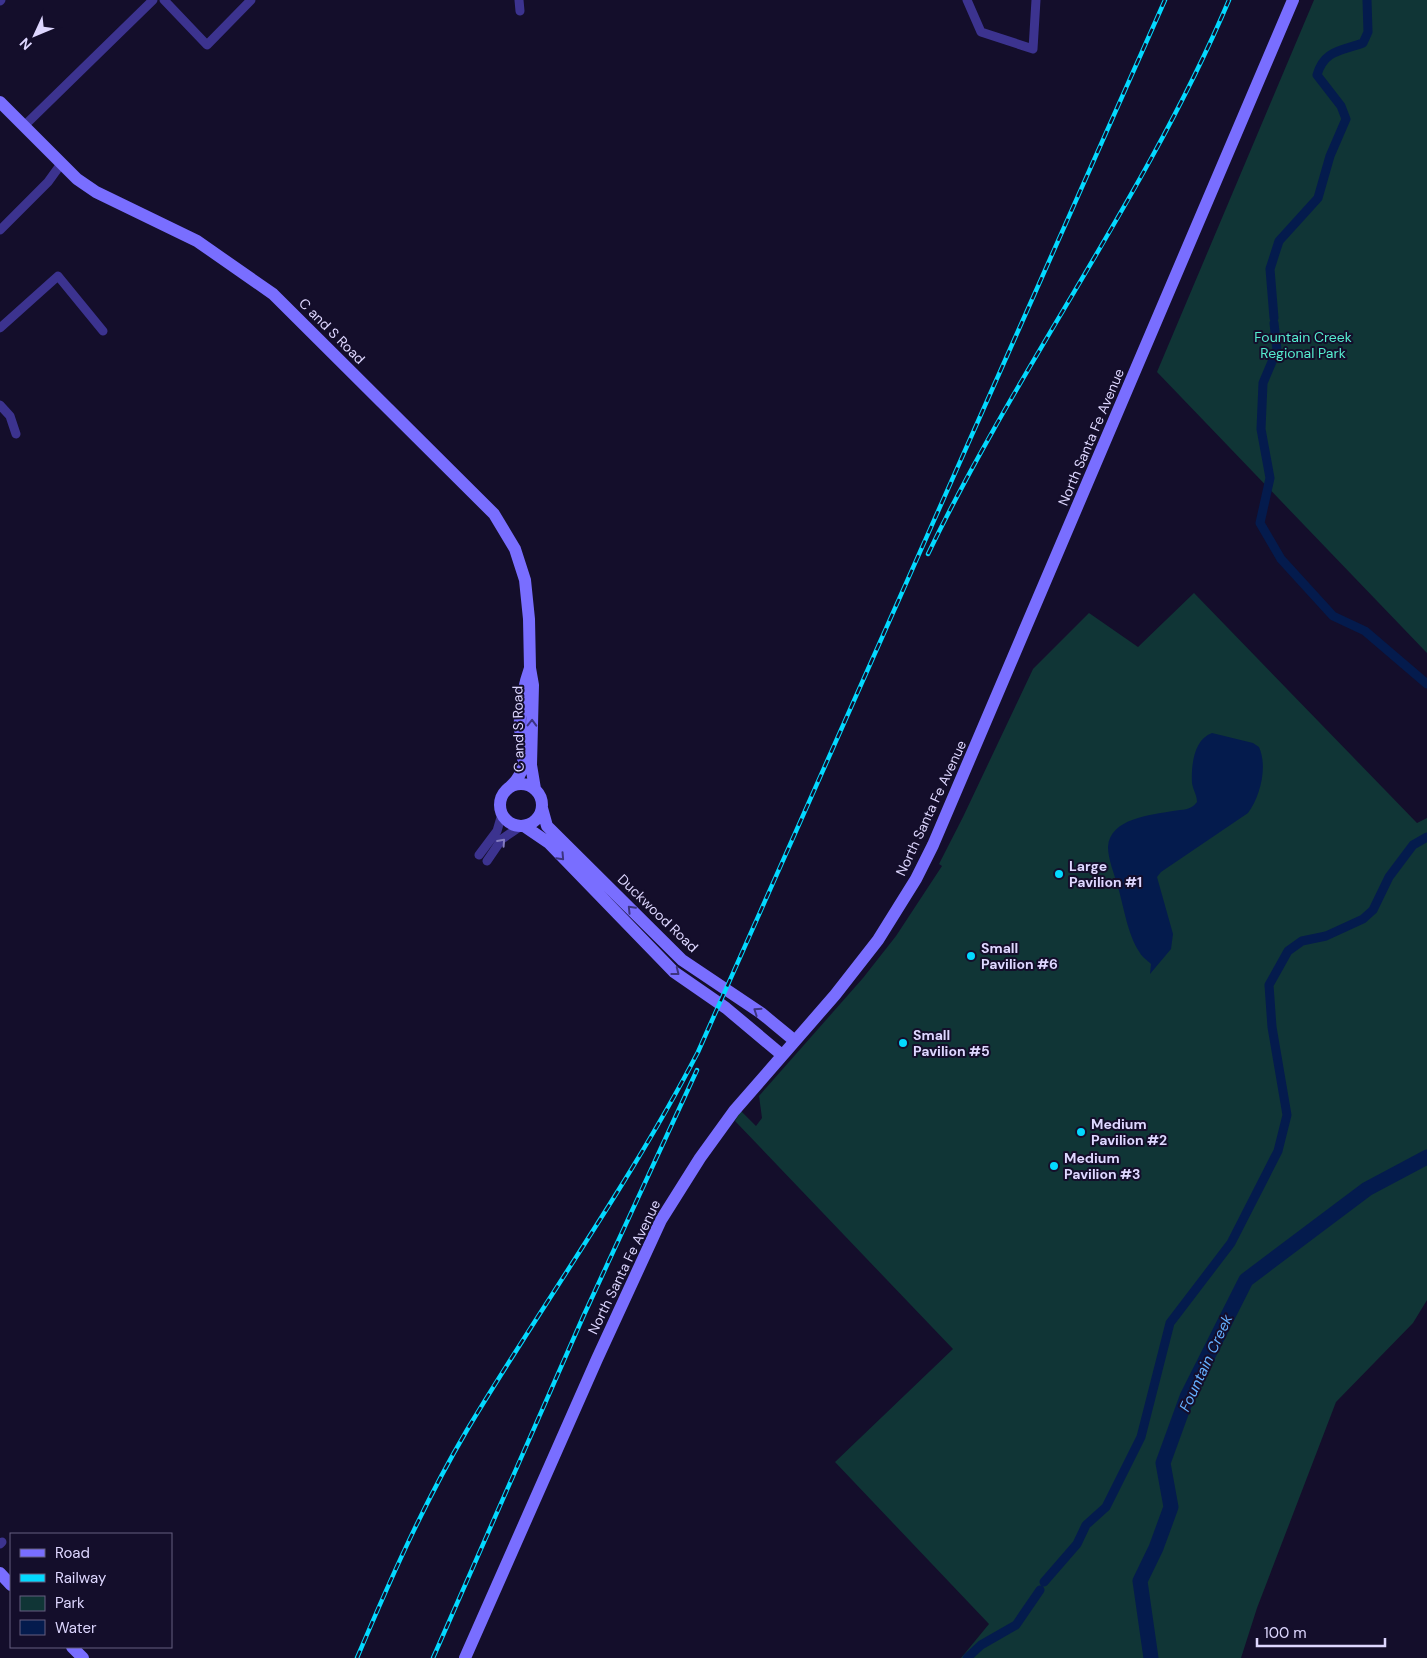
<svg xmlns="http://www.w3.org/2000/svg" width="1427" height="1658" font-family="'DM Sans',sans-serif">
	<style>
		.green { fill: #103536 }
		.water { fill: #041b4d }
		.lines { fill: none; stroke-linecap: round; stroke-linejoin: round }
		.canal { stroke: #041b4d; stroke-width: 9 }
		.river { stroke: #041b4d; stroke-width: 15 }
		.street { stroke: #3c338f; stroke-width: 9 }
		.secondary { stroke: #796eff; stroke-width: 12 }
		.rail-casing { stroke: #03d9ff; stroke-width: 4.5 }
		.rail { stroke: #140e2b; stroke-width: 2.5; stroke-dasharray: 8; stroke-linecap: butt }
		.oneway { stroke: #3c3480 }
		.oneway2 { stroke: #857dc1 }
		.poi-dot { fill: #03d9ff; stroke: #140e2b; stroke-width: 2 }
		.labels { text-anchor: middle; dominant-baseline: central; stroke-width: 4; stroke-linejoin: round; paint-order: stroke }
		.street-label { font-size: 14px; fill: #ded7ff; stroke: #140e2b }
		.park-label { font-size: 14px; fill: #55edcf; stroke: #140e2b }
		.poi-label { font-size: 14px; font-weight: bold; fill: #ded7ff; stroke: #140e2b; text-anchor: start }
		.water-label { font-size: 15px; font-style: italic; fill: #65b0ff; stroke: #140e2b }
	</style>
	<rect width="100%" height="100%" fill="#140e2b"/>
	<path class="green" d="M1314,0h113v653l-270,-281z
		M1194,593l223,230 10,-5v482l-14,23 -77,79 -79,206 -16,50h-280l28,-34 -154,-162 118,-113 -218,-228 6,-10 15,15 6,-8 -3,-22 104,-118 33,-42 46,-70 -3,-2 24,-47 70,-148 56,-56 49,34z"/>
	<path class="water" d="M1212,733l41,10 6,4c9,20 1,50 -11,66l-87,59 -4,5 16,57 -2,15 -21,25 1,-10c-4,-4 -9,-7 -11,-11 -13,-19 -16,-47 -23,-69 -3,-11 -9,-25 -9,-37 2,-29 43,-32 65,-36 10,-2 17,0 24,-9 0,-7 -4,-12 -5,-19 -1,-18 2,-44 20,-50z"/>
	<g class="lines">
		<path class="canal" d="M1274,318l-4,-49 9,-28 39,-43 12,-42 16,-37 -5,-13 -24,-31c7,-25 24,-24 46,-32l5,-11 -1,-32
			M1274,323l3,27 -14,33 -2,46 9,49 -10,45 21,36 52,57 32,15 62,53
			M1044,1582l33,-38 9,-19 20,-18 35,-70 29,-114 61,-80 47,-92 9,-36 -15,-88 -3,-42 19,-34 14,-10 24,-5 37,-17 10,-9 16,-33 24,-32 14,-8
			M967,1658l14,-13 35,-20 24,-35"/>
		<path class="river" d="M1151,1658l-11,-77 16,-33 15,-41 -8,-44 24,-66 59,-117 121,-91 60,-32"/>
		<path class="street" d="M164,0l43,45 44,-45
			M519,0l1,11
			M967,0l14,32 52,17 3,-49
			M0,1l1,-1
			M24,126l129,-126
			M0,230l48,-48 13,-18
			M0,328l58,-52 45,55
			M0,405l10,11 6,18
			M479,855l18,-24 5,-17
			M487,861l15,-22 19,-13
			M0,1544l2,-2"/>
		<path class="secondary" d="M0,102l77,77 19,13 101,49 76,53 221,220 21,35 10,31 4,39 1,49 3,17 -2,80 4,24
			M500 805a21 21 0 1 1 42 0a21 21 0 1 1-42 0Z
			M510,787c24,-22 8,-42 10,-69 1,-17 4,-33 10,-50
			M542,808l5,18 135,134 79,53 34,28
			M524,826l25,17 125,129 52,36 56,47
			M0,1573l11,12
			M72,1647l11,11
			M465,1658l132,-299 64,-139 39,-62 34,-47 101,-116 43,-55 38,-61 17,-34 360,-845"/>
		<defs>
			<path id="rail" d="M928,554c91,-189 219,-360 301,-554
				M357,1658c33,-78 67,-155 110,-228 76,-127 163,-247 231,-378l467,-1052
				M433,1658l150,-341 114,-247"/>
		</defs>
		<use href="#rail" class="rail-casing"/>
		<use href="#rail" class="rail"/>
	</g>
	<defs><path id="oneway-chevron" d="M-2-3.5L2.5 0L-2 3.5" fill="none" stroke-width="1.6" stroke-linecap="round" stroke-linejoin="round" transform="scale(1.25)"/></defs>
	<g class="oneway">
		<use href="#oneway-chevron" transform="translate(532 723) rotate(-89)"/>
		<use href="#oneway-chevron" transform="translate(561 857) rotate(47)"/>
		<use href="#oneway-chevron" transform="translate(631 909) rotate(-134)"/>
		<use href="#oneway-chevron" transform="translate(676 972) rotate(38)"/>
		<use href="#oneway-chevron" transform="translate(757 1011) rotate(-146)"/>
	</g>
	<use class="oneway2" href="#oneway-chevron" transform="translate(502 842) rotate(-48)"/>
	<g class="poi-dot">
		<circle cx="1059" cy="874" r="5"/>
		<circle cx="971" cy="956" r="5"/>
		<circle cx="903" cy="1043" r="5"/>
		<circle cx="1081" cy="1132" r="5"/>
		<circle cx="1054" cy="1166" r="5"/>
	</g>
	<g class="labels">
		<g class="street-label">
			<text transform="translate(332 331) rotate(45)">C and S Road</text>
			<text transform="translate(1091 437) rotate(-67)">North Santa Fe Avenue</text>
			<text transform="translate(518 729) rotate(-91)">C and S Road</text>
			<text transform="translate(931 808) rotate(-65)">North Santa Fe Avenue</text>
			<text transform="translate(658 913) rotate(44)">Duckwood Road</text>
			<text transform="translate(624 1267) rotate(-64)">North Santa Fe Avenue</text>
		</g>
		<g class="park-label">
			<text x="1303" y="337">Fountain Creek<tspan x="1303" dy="16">Regional Park</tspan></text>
		</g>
		<g class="poi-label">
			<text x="1069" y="866">Large<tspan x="1069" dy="16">Pavilion #1</tspan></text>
			<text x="981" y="948">Small<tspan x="981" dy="16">Pavilion #6</tspan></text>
			<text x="913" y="1035">Small<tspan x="913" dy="16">Pavilion #5</tspan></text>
			<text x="1091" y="1124">Medium<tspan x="1091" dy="16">Pavilion #2</tspan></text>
			<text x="1064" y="1158">Medium<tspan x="1064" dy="16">Pavilion #3</tspan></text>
		</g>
		<g class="water-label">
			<text transform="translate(1206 1363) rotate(-65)">Fountain Creek</text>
		</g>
	</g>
	<rect x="10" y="1533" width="162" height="115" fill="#140e2b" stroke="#655e80"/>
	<rect x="20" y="1549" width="25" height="8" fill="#796eff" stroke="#655e80"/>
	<text x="55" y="1558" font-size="15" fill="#ded7ff">Road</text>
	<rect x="20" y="1574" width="25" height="8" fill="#03d9ff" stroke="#655e80"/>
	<text x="55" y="1583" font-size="15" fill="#ded7ff">Railway</text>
	<rect x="20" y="1596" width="25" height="15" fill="#103536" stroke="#655e80"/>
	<text x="55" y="1608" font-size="15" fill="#ded7ff">Park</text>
	<rect x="20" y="1620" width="25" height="15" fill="#041b4d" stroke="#655e80"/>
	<text x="55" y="1633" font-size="15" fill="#ded7ff">Water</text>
	<g transform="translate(35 35) rotate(226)" stroke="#140e2b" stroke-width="4" paint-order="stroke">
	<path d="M0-4L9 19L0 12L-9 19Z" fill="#ded7ff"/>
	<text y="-8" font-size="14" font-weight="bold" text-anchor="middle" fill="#ded7ff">N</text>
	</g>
	<path d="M1257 1638v8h128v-8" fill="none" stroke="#ded7ff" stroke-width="2.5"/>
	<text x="1264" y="1638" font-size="15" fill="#ded7ff" stroke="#140e2b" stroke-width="4" paint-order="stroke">100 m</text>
</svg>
